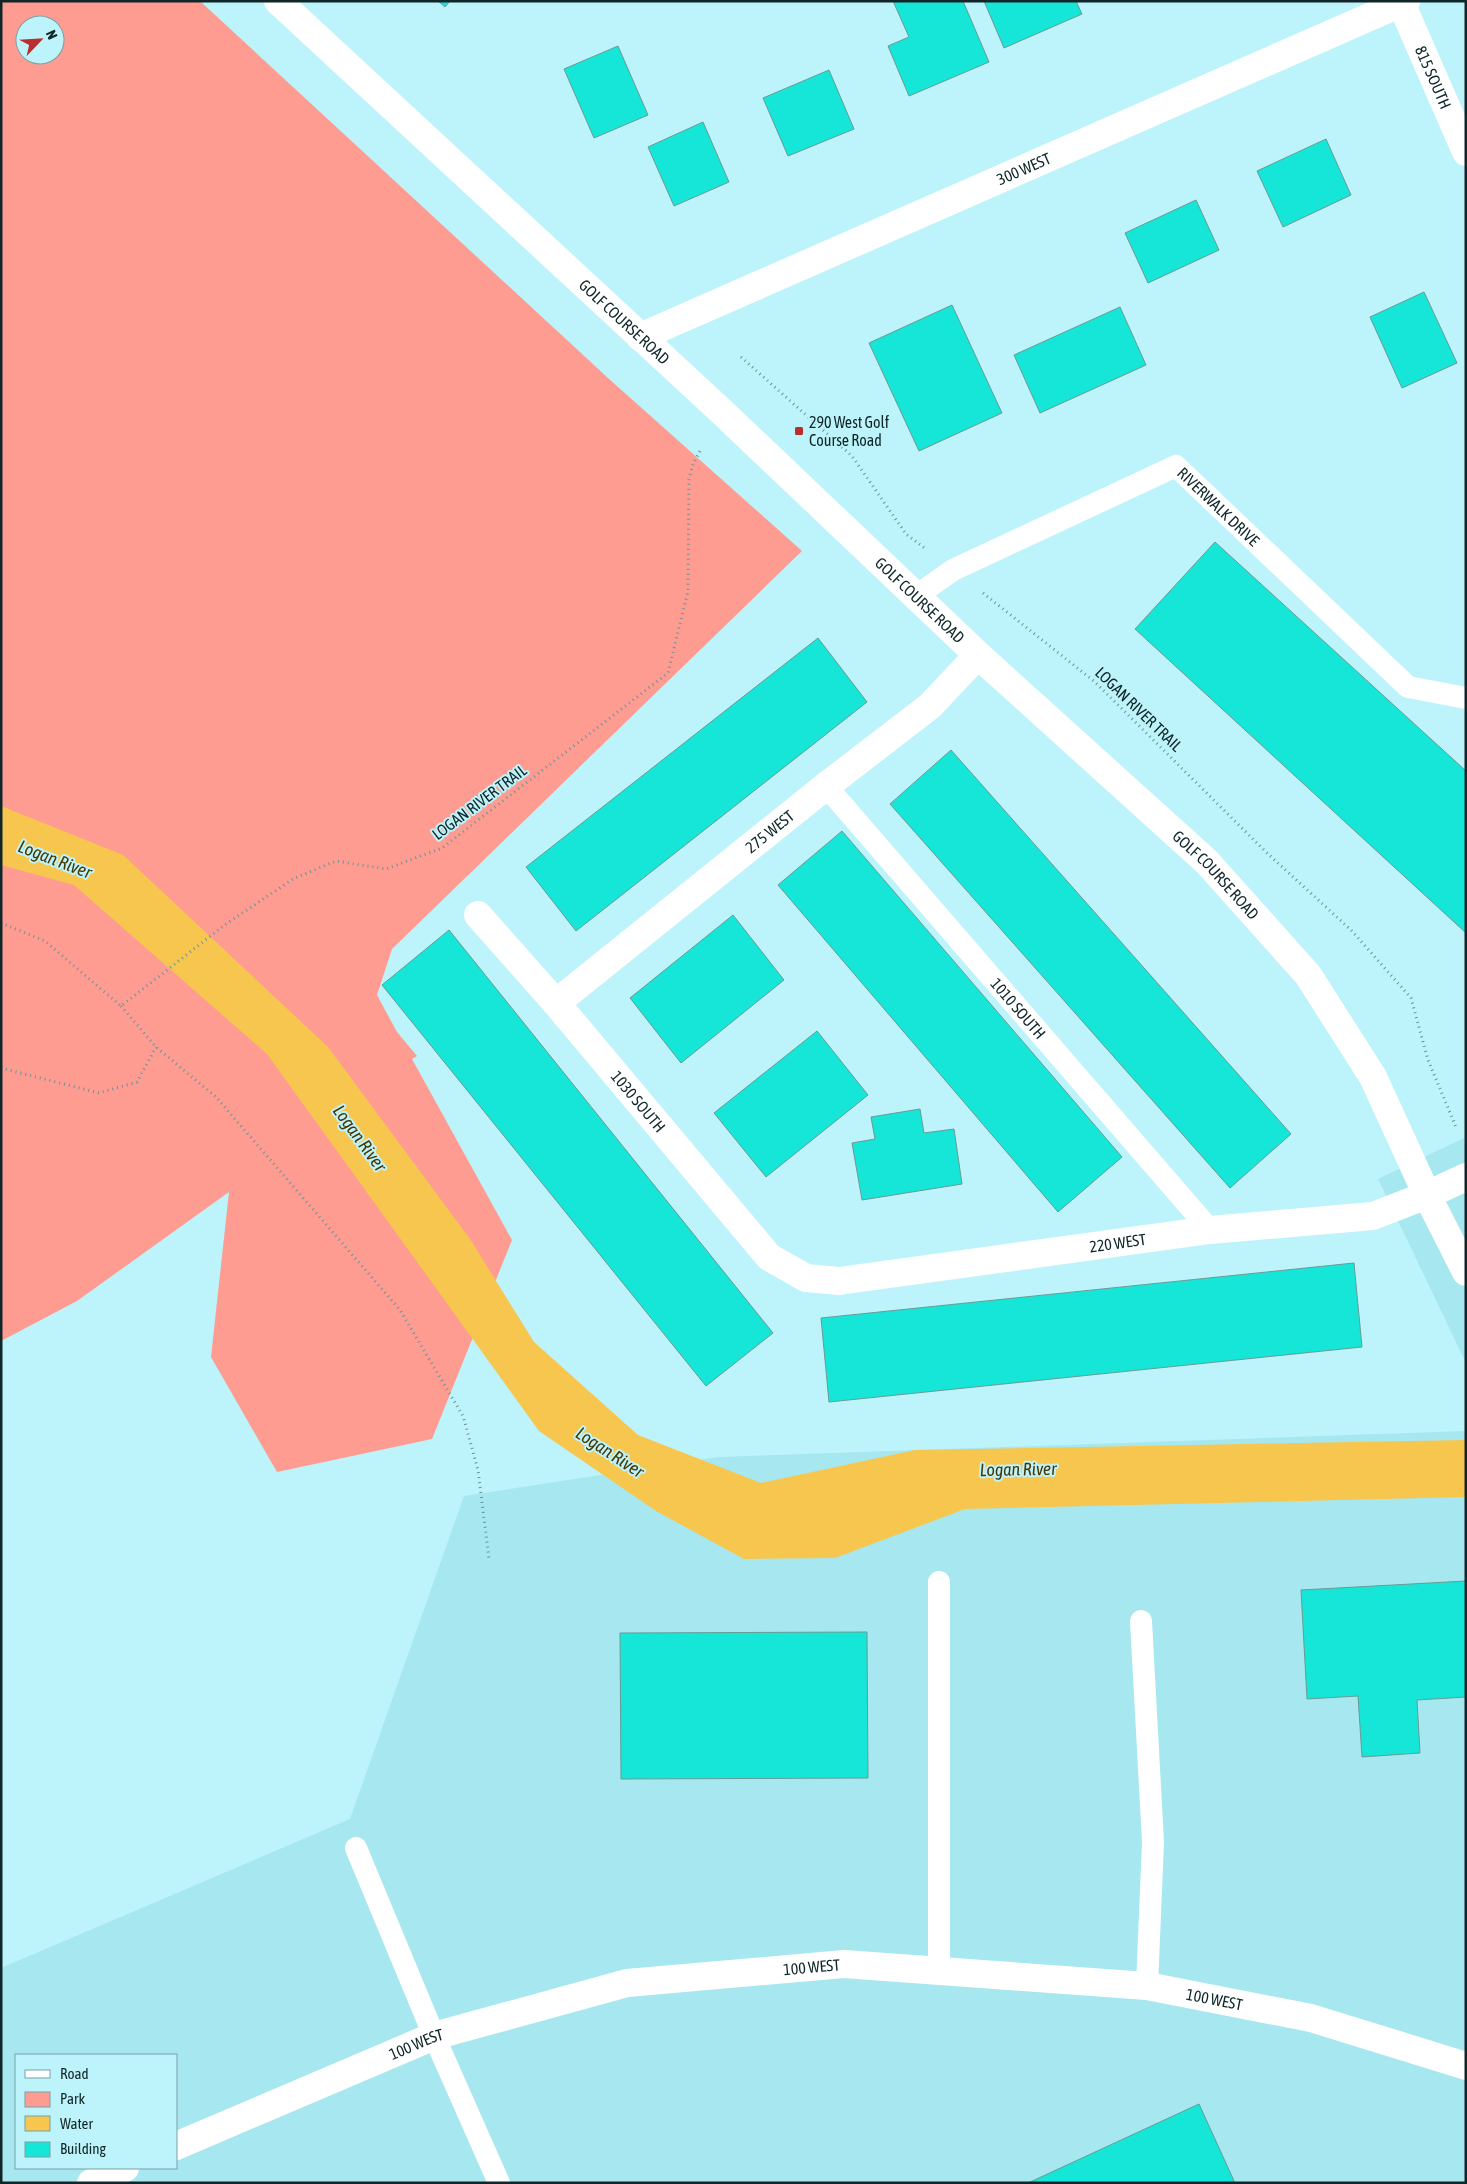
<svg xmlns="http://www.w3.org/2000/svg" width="1467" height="2184" font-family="'Asap Condensed',sans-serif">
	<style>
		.built { fill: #a7e7f0; fill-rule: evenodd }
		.green { fill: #fe9c92; fill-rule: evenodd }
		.water { fill: #f7c64f }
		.building { fill: #15e6d7; stroke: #689c95 }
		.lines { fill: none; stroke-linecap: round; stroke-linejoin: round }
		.path { stroke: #6c9398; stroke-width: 3; stroke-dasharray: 1 4; stroke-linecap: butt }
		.lane { stroke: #fff; stroke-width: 22 }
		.street { stroke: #fff; stroke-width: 28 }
		.secondary { stroke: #fff; stroke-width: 28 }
		.poi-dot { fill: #bc2d2d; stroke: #bdf3fa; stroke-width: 2 }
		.labels { text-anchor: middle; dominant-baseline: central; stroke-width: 4; stroke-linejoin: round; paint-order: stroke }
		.street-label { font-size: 16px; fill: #102628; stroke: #bdf3fa }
		.poi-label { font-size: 16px; fill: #102628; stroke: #bdf3fa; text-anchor: start }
		.water-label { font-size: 18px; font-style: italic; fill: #493601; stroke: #bdf3fa }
	</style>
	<rect width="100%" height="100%" fill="#bdf3fa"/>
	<path class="built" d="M1466,1137v226l-88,-184z
		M1466,1431v752h-1465v-215l349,-149 114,-323 254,-39zM16,2055h160v113h-160z"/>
	<path class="green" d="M1,1h199l408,377 194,173 -410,398 -15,46 20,37 20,24 -5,3 100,181 -80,199 -155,33 -66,-115 18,-165 -152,109 -76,40zM25,25h30v30h-30z"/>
	<path class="water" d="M1,806l122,49 205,192 142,192 64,103 104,93 123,48 154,-33 551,-10v57l-501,12 -130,49 -91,1 -88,-48 -117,-80 -272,-377 -193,-169 -73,-20z"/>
	<path class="building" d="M438,1h12l-5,6z
		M893,1h70l26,61 -80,34 -21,-50 21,-9z
		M984,1h92l6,13 -78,34z
		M618,46l30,69 -54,23 -30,-69z
		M829,70l25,59 -66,27 -25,-58z
		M703,122l26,60 -55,24 -26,-59z
		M1326,139l25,56 -68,32 -26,-56z
		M1196,200l23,50 -71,33 -23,-50z
		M1424,292l33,71 -55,25 -32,-71z
		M952,305l50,108 -83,38 -50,-108z
		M1120,307l26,58 -106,48 -26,-58z
		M1215,542l251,229v162l-331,-304z
		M818,638l49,64 -291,229 -50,-64z
		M951,750l340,384 -61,54 -340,-384z
		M842,831l280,326 -64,55 -280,-327z
		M733,915l51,65 -103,83 -51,-65z
		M449,930l324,403 -67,53 -324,-401z
		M817,1031l51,64 -102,82 -52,-64z
		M920,1109l4,24 30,-4 8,55 -100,16 -10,-57 23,-4 -4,-22z
		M1354,1263l8,84 -533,55 -8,-84z
		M1466,1581v116l-49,3 3,53 -58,4 -4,-61 -51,3 -6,-109z
		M867,1632l1,146 -247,1 -1,-146z
		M1199,2104l36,79h-207z"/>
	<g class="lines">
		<path class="path" d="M741,357l111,99 54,78 20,15
			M983,593l112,89 172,171 84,77 60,68 17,62 28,67
			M1,923l44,18 76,65 105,-82 67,-45 43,-18 50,8 56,-21 226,-175 20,-82 1,-112 4,-15 7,-13
			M121,1006l35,41 60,50 184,213 63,106 15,54 11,89
			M1,1068l98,25 38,-11 19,-35"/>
		<g class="lane">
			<path id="s1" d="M916,596l37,-26 223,-104 232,221 58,11"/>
			<path id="s2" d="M826,786l384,444"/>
			<path d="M939,1582v388"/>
			<path d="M1141,1621l12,221 -6,144"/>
			<path d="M356,1848l78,188 65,147"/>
		</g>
		<g class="street">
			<path id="s3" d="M1401,3l65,149"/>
			<path id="s4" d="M640,337l766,-336"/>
			<path id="s5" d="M478,915l78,88 213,254 37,21 33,3 371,-51 163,-14 54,-21 39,-18"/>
			<path id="s6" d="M556,1003l270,-217 104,-80 48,-51"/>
		</g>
		<g class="secondary">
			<path id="s7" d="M278,1l443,410 257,244 229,207 101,113 65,102 54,118 39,77"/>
			<path id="s8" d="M176,2146l258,-110 193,-53 217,-19 303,22 164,32 155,48"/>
			<path d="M91,2183l34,-15"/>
		</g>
	</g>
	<rect class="poi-dot" x="794" y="426" width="10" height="10" rx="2.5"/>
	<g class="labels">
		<g class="street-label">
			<text stroke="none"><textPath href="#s3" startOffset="81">815 SOUTH</textPath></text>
			<text stroke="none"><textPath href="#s4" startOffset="419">300 WEST</textPath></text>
			<text stroke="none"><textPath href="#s7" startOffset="472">GOLF COURSE ROAD</textPath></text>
			<text stroke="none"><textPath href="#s1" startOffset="350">RIVERWALK DRIVE</textPath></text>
			<text stroke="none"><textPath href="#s7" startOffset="878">GOLF COURSE ROAD</textPath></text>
			<text transform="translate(1139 709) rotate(44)">LOGAN RIVER TRAIL</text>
			<text transform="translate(479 802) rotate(-37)">LOGAN RIVER TRAIL</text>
			<text stroke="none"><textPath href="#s6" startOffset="274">275 WEST</textPath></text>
			<text stroke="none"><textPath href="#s7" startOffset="1282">GOLF COURSE ROAD</textPath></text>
			<text stroke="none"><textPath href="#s2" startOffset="294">1010 SOUTH</textPath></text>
			<text stroke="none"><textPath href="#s5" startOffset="246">1030 SOUTH</textPath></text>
			<text stroke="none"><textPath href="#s5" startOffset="806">220 WEST</textPath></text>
			<text stroke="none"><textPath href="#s8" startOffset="666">100 WEST</textPath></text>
			<text stroke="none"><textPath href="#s8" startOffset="1071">100 WEST</textPath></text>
			<text stroke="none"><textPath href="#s8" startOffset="261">100 WEST</textPath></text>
		</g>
		<g class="poi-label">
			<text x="809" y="422">290 West Golf<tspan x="809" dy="18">Course Road</tspan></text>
		</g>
		<g class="water-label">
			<text transform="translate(55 859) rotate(21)">Logan River</text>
			<text transform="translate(360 1138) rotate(54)">Logan River</text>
			<text transform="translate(610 1452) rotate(33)">Logan River</text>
			<text transform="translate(1018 1469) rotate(-1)">Logan River</text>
		</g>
	</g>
	<rect width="1467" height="2184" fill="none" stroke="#102628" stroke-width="5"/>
	<rect x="15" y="2054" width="162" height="115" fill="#bdf3fa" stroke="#78a1a6"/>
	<rect x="25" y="2070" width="25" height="8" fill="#ffffff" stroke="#78a1a6"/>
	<text x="60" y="2079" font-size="15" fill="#102628">Road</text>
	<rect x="25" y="2092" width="25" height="15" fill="#fe9c92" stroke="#78a1a6"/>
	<text x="60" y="2104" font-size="15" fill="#102628">Park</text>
	<rect x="25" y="2116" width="25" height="15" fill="#f7c64f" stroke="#78a1a6"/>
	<text x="60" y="2129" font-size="15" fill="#102628">Water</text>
	<rect x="25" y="2142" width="25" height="15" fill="#15e6d7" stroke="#78a1a6"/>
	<text x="60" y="2154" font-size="15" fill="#102628">Building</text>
	<g transform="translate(40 40) rotate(65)"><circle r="24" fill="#bdf3fa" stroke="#78a1a6"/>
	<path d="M0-4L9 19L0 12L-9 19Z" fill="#bc2d2d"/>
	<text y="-8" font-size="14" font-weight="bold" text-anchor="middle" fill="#102628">N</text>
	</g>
</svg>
